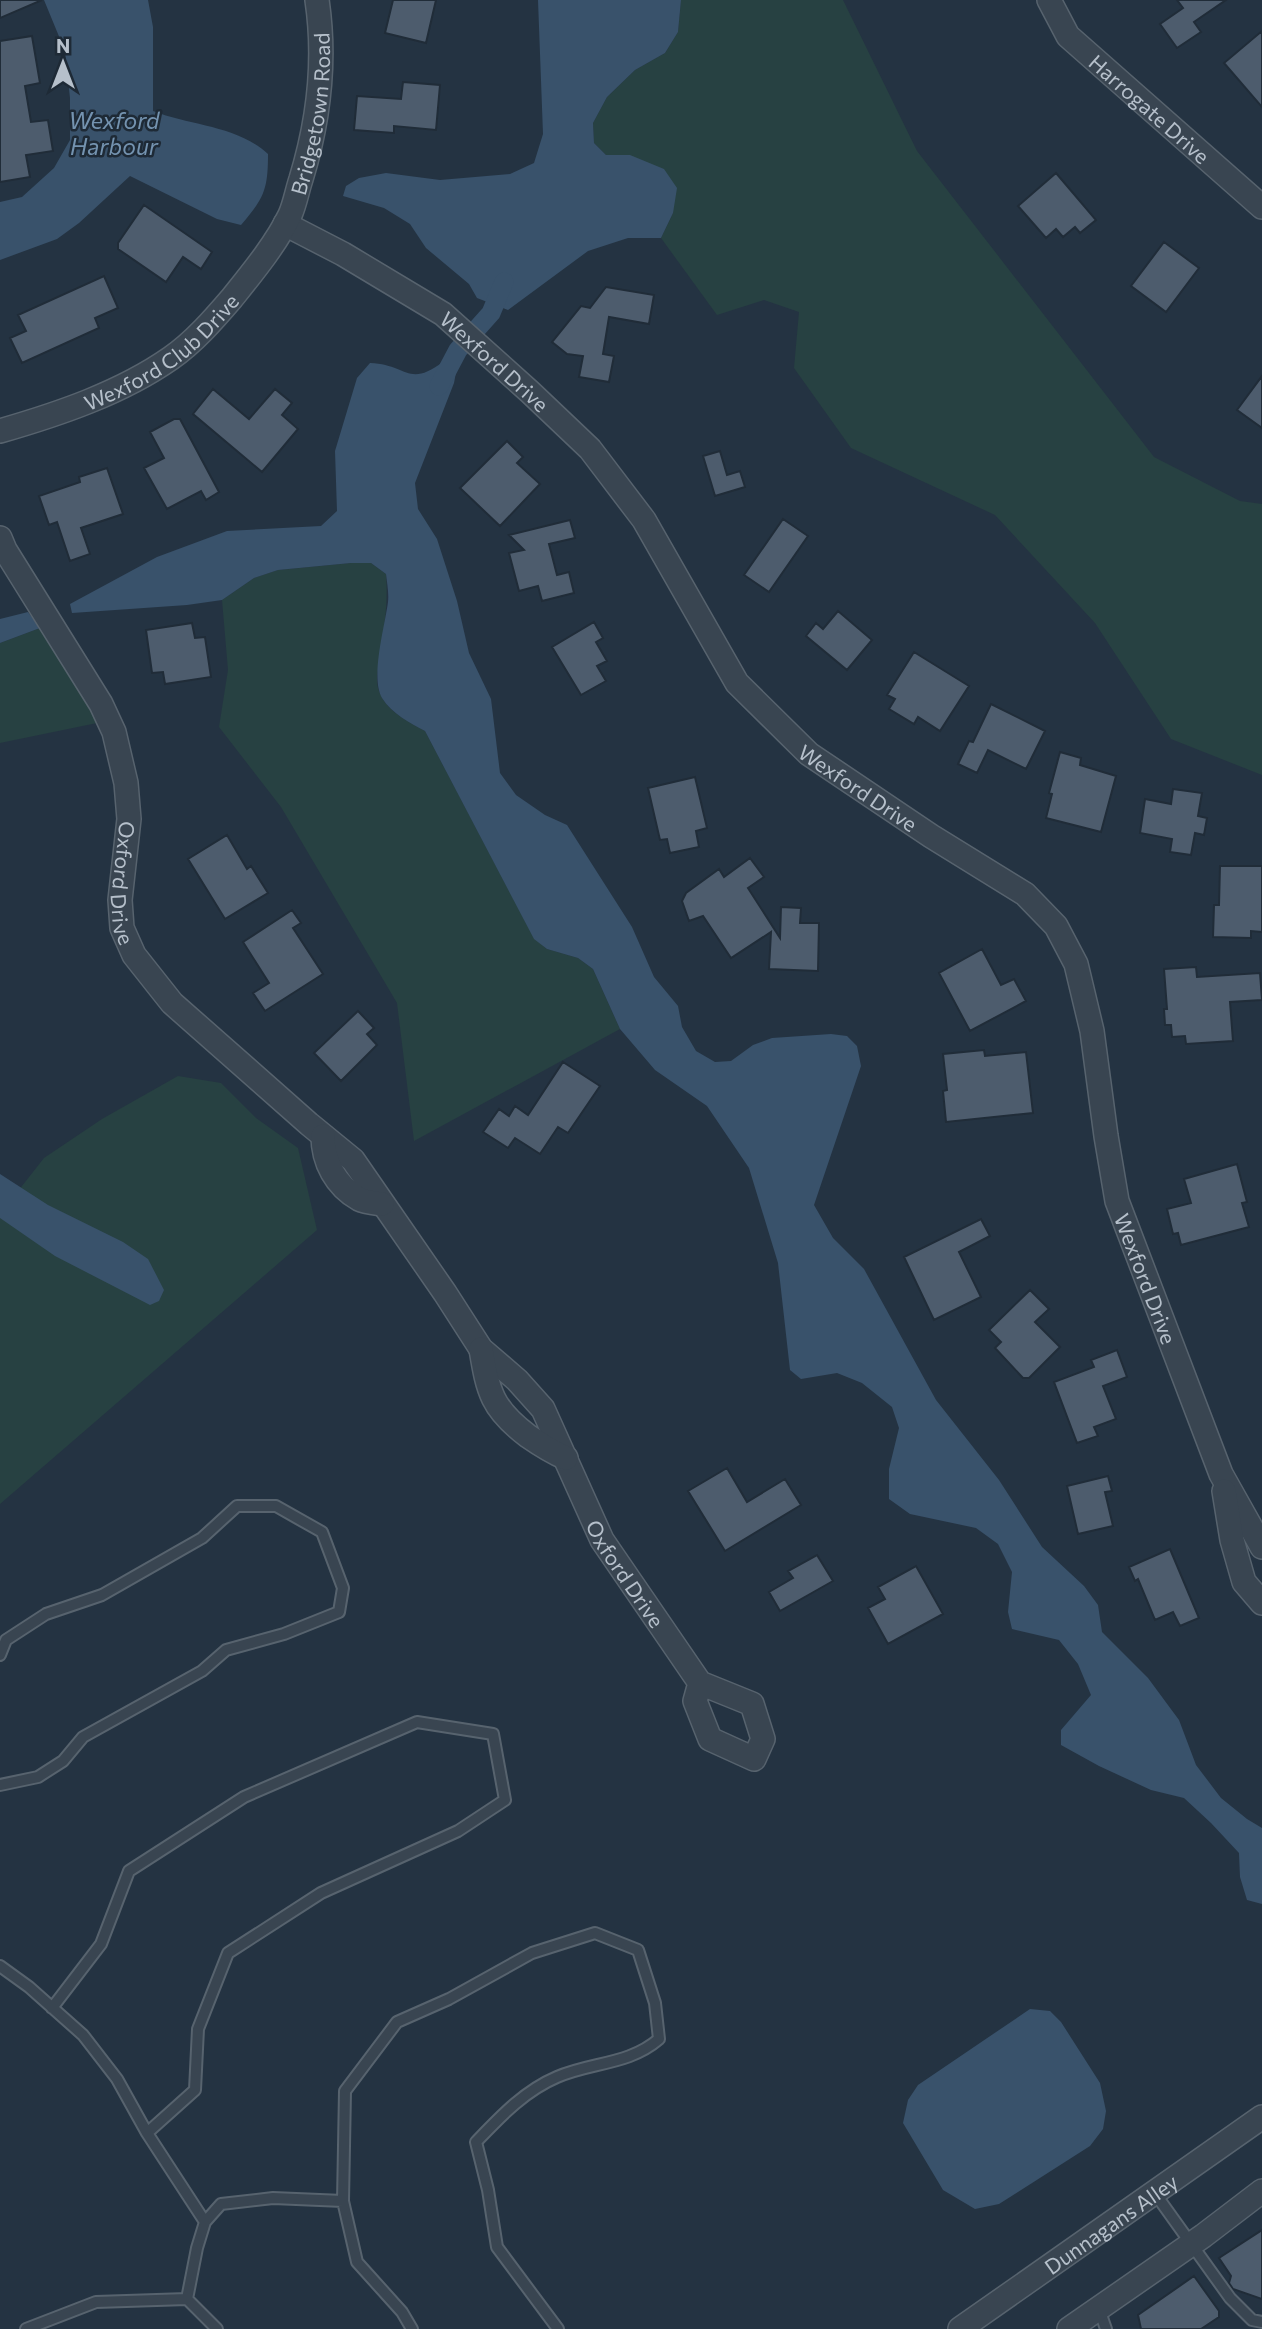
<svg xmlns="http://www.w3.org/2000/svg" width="1262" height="2329" font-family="Commissioner,sans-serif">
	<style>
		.green { fill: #274142 }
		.water { fill: #39526b }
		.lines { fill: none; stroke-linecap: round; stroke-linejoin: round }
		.canal { stroke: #39526b; stroke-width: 19 }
		.building { fill: #4d5c6d; stroke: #202c38; stroke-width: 2 }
		.service-casing { stroke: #57636e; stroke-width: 14 }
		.minor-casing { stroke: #57636e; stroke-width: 26 }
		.service { stroke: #394551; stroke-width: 10 }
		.minor { stroke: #394551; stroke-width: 23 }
		.labels { text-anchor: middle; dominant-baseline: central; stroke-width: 5; stroke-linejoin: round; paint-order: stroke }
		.street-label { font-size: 21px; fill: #b6c0cb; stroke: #1e2a36 }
		.water-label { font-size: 23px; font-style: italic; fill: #7493b0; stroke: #1e2a36 }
	</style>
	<rect width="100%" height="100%" fill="#243342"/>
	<path class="green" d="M681,0h162l74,151 237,306 86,44 22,3v271l-91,-36 -76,-116 -100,-108 -144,-67 -57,-80 5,-56 -35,-12 -47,15 -56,-77 12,-25 -43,-58h-24l-12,-12 -1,-20 14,-26 28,-27 30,-17 13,-21z
		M351,563h20l15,11c2,26 -1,50 -5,76 -1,11 -6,27 -3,38 6,22 29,33 47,43l109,207 13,11 31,9 15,11 27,60 -206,112 -17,-138 -116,-196 -62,-80 9,-57 -6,-70 32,-22 24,-8z
		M40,628l62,94 -102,21v-100z
		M178,1076l43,7 35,35 42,30 19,82 -317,274v-290l44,-56 58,-39z"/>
	<path class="water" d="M44,0h104l5,27v84c38,15 83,14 115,43 0,36 -4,44 -27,71l-24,-6 -87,-43 -51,47 -22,16 -57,21v-58l22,-5 32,-29 16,-28v-42l-5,-47z
		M538,0h143l-3,32 -13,21 -30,17 -28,27 -14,26 1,20 12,12h24l34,14 13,19 -4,25 -12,25h-33l-40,13 -80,59 -31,-12 -8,-14 -43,-36 -16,-24 -26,-16 -41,-12 3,-10 13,-8 27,-5 54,7 70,-6 24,-11 9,-29z
		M444,361l13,6 -3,16 -39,100 3,26 19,30 20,62 12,52 22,46 9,74 16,22 29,20 22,10 65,102 22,50 24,29 4,21 14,24 19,11 16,-1 22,-16 19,-7 59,-4 16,2 10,10 4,20 -47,139 19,33 31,31 72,131 63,80 43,67 42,39 14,19 4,27 46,46 31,42 17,45 25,33 26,21 15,9v76l-15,-4 -7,-23 -1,-24 -28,-30 -27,-25 -33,-8 -52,-24 -38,-21v-15l30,-35 -13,-31 -19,-24 -47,-11 -4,-17 4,-40 -14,-28 -22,-16 -66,-14 -21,-15v-30l10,-41 -7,-21 -30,-24 -25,-10 -36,6 -11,-9 -12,-107 -29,-95 -42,-62 -52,-36 -35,-41 -27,-60 -15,-11 -31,-9 -13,-10 -109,-208c-15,-8 -33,-17 -43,-33 -12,-21 3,-72 6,-96 1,-9 -1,-19 -2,-28l-15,-11h-20l-73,7 -24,8 -32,22 -35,5 -115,8 -2,-9 87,-47 70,-26 94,-5 16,-15 -2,-60 22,-73 13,-15c37,1 38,26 74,-2z
		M28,612l12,16 -40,15v-24z
		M0,1174l48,31 75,37 25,17 16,31 -5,11 -9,4 -95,-49 -55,-38z
		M1030,2009l20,2 11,11 39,61 6,28 -3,18 -13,17 -91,58 -24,5 -32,-19 -40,-67 5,-23 10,-15z"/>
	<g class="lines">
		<path class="canal" d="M439,386l19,-36 33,-37 13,-31"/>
	</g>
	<path class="building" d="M0,0h42l-42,18z
		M393,0h43l-10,43 -41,-10z
		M1177,0h49l-32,22 7,10 -24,16 -17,-24 23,-16z
		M1262,31v76l-38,-44z
		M32,36l8,47 -15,3 6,36 17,-2 5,31 -27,4 4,22 -30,5v-141z
		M403,82l37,3 -4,45 -42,-4v7l-40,-3 3,-34 44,3z
		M1056,173l40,47 -16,13 -5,-6 -12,10 -7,-8 -10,9 -28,-32z
		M144,205l68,47 -11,17 -18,-12 -17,25 -48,-33v-6z
		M1164,242l35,26 -33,44 -35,-26z
		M104,276l14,32 -23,10 4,10 -77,35 -12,-25 16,-7 -8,-16z
		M606,287l48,8 -5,29 -40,-7 -6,37 11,2 -5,26 -30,-5 4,-21 -16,-2 -15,-12 29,-36 9,2z
		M1262,376v52l-25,-18z
		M213,389l36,30 26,-30 17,14 -10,12 16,14 -36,43 -69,-58z
		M174,419h6l39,73 -13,8 -5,-9 -34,18 -23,-41 20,-10 -14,-26z
		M507,441l16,16 -6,6 23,21 -40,42 -40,-38z
		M720,451l7,24 13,-4 5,16 -30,9 -12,-40z
		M107,468l16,46 -42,14 9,26 -20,7 -13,-39 -8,3 -10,-29 41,-14 -1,-5z
		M783,519l25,17 -39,56 -25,-17z
		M570,520l5,18 -26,6 8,31 12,-3 5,21 -32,8 -4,-15 -19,5 -10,-38 15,-3 -15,-15z
		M838,611l34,29 -25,30 -41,-34 10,-13 7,6z
		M594,622l9,16 -7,4 11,19 -10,5 9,15 -25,14 -29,-48z
		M192,623l3,15 10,-1 6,40 -46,7 -2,-12 -11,1 -6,-43z
		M914,652l55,34 -29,45 -22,-14 -4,7 -25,-15 6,-10 -8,-4z
		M991,704l54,27 -19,38 -38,-19 -11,23 -19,-9 11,-23 4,1z
		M1060,752l21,6 -1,7 36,11 -15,56 -55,-14 6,-24 -3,-1z
		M695,777l12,51 -11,3 3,16 -29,6 -3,-14 -7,1 -12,-52z
		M1173,789l29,4 -4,23 9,2 -3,17 -9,-2 -4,22 -21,-3 2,-13 -32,-6 5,-34 26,5z
		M227,835l20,34 4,-3 17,27 -43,26 -37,-60z
		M750,858l14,19 -16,11 32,50 1,-31 20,1 -1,15h19l-1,48 -49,-2 2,-37 -40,26 -28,-42 -14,5 -7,-20 4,-8 33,-24 5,8z
		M1220,866h42v66l-11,-1v7l-38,-1 1,-32h5z
		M292,910l9,13 -8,5 30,46 -58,37 -12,-18 16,-10 -26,-41z
		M982,949l19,36 13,-6 12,22 -56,30 -31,-58z
		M1196,967l1,10 63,-4 2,27 -32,2 3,39 -47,3 -1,-8 -13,1 -1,-12h-6l-1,-16h3l-3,-40z
		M358,1011l16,17 -7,6 10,11 -36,36 -27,-28z
		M984,1050l1,6 41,-4 7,61 -87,9 -3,-31 4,-1 -4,-36z
		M563,1062l37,24 -32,47 -10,-6 -18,27 -25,-16 -7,10 -25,-16 16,-23 10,7 6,-10 13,9z
		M1237,1164l10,38 -5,1 7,24 -68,18 -3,-12 -5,1 -6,-25 24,-6 -7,-24z
		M981,1219l9,17 -31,16 22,45 -47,23 -30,-63z
		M1030,1290l19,19 -14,13 25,25 -31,31h-6l-28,-30 6,-6 -12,-12z
		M1117,1350l10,27 -24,9 13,33 -22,8 4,9 -21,7 -23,-61 40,-15 -3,-7z
		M727,1468l20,34 38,-23 16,26 -76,46 -37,-60z
		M1108,1476l4,15 -7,1 8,34 -35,8 -11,-48z
		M1170,1549l29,69 -19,8 -7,-14 -18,8 -17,-41 -3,2 -6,-14z
		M817,1555l16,26 -53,30 -11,-19 24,-14 -5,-7z
		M916,1566l27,48 -55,30 -20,-36 17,-9 -7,-12z
		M1262,2230v69l-29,-10 -4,-6 2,-7 -12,-18z
		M1194,2276l25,35v6l-18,12h-60l-3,-14z"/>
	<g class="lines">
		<defs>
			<path id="service" d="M0,1655l6,-15 40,-26 56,-19 100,-57 35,-32h39l46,26 21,56 -4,24 -55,22 -58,16 -24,21 -119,66 -20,24 -25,16 -38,8
				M0,1966l29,21 54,48 34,44 30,54 58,89
				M52,2008l49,-64 28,-73 115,-74 173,-75 76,12 12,66 -47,31 -137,62 -93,60 -30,76 -3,61 -48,43
				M1154,2192l76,106 22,22 10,2
				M187,2299l10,-51 8,-26 16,-18 52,-6 70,3
				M1099,2309l7,20
				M26,2329l70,-27 91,-3 30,30
				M412,2329l-10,-17 -45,-50 -14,-61 2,-110 52,-69 52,-23 83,-46 63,-20 43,17 17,53 4,36c-30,26 -68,23 -102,38 -33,14 -57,40 -81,65l12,48 9,57 61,82"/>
			<g id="minor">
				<path id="s1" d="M1049,0l19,36 194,171"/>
				<path id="s2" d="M285,224l58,30 100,60 87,78 60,57 54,71 93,163 72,71 122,82 94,58 31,32 20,38 16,67 14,105 11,65 104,273 41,73"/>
				<path id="s3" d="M0,431c59,-17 121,-38 171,-73 23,-16 43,-39 61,-60 20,-25 44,-54 58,-83 5,-11 7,-24 11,-36 18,-59 25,-118 16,-179"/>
				<path id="s4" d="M0,538l5,12 96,154 13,28 12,51 3,36 -9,81 2,28 12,27 38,48 137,121 44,36 92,133 36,56 36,31 26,29 59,131 98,143 52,21 11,35 -9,20 -44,-20 -15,-38 5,-18"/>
				<path d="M323,1136c0,26 13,50 36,63 6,3 16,4 23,5"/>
				<path d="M481,1349c7,43 11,60 47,87 13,9 24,16 38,22"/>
				<path d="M1224,1491l8,49 12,42 18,21"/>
				<path id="s5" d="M960,2329l302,-212"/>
				<path d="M1069,2329l134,-93 59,-45"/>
			</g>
		</defs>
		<use href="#service" class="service-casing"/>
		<use href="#minor" class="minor-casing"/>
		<use href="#service" class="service"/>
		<use href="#minor" class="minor"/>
	</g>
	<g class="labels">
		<g class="street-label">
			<text stroke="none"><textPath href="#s1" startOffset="150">Harrogate Drive</textPath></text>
			<text stroke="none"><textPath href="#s3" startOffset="478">Bridgetown Road</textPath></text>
			<text stroke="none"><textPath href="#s3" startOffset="182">Wexford Club Drive</textPath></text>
			<text stroke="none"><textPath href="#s2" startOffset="252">Wexford Drive</textPath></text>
			<text stroke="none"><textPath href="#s2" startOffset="819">Wexford Drive</textPath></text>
			<text stroke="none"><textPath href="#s4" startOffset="378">Oxford Drive</textPath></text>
			<text stroke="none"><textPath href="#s2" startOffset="1428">Wexford Drive</textPath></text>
			<text stroke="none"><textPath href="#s4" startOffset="1253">Oxford Drive</textPath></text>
			<text stroke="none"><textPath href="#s5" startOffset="184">Dunnagans Alley</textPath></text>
		</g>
		<g class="water-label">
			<text x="114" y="120">Wexford<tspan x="114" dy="26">Harbour</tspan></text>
		</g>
	</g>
	<g transform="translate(63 63)" stroke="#1e2a36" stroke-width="5" paint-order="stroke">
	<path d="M0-5L12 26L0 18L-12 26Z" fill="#b6c0cb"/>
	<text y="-10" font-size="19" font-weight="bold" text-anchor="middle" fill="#b6c0cb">N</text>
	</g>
</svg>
